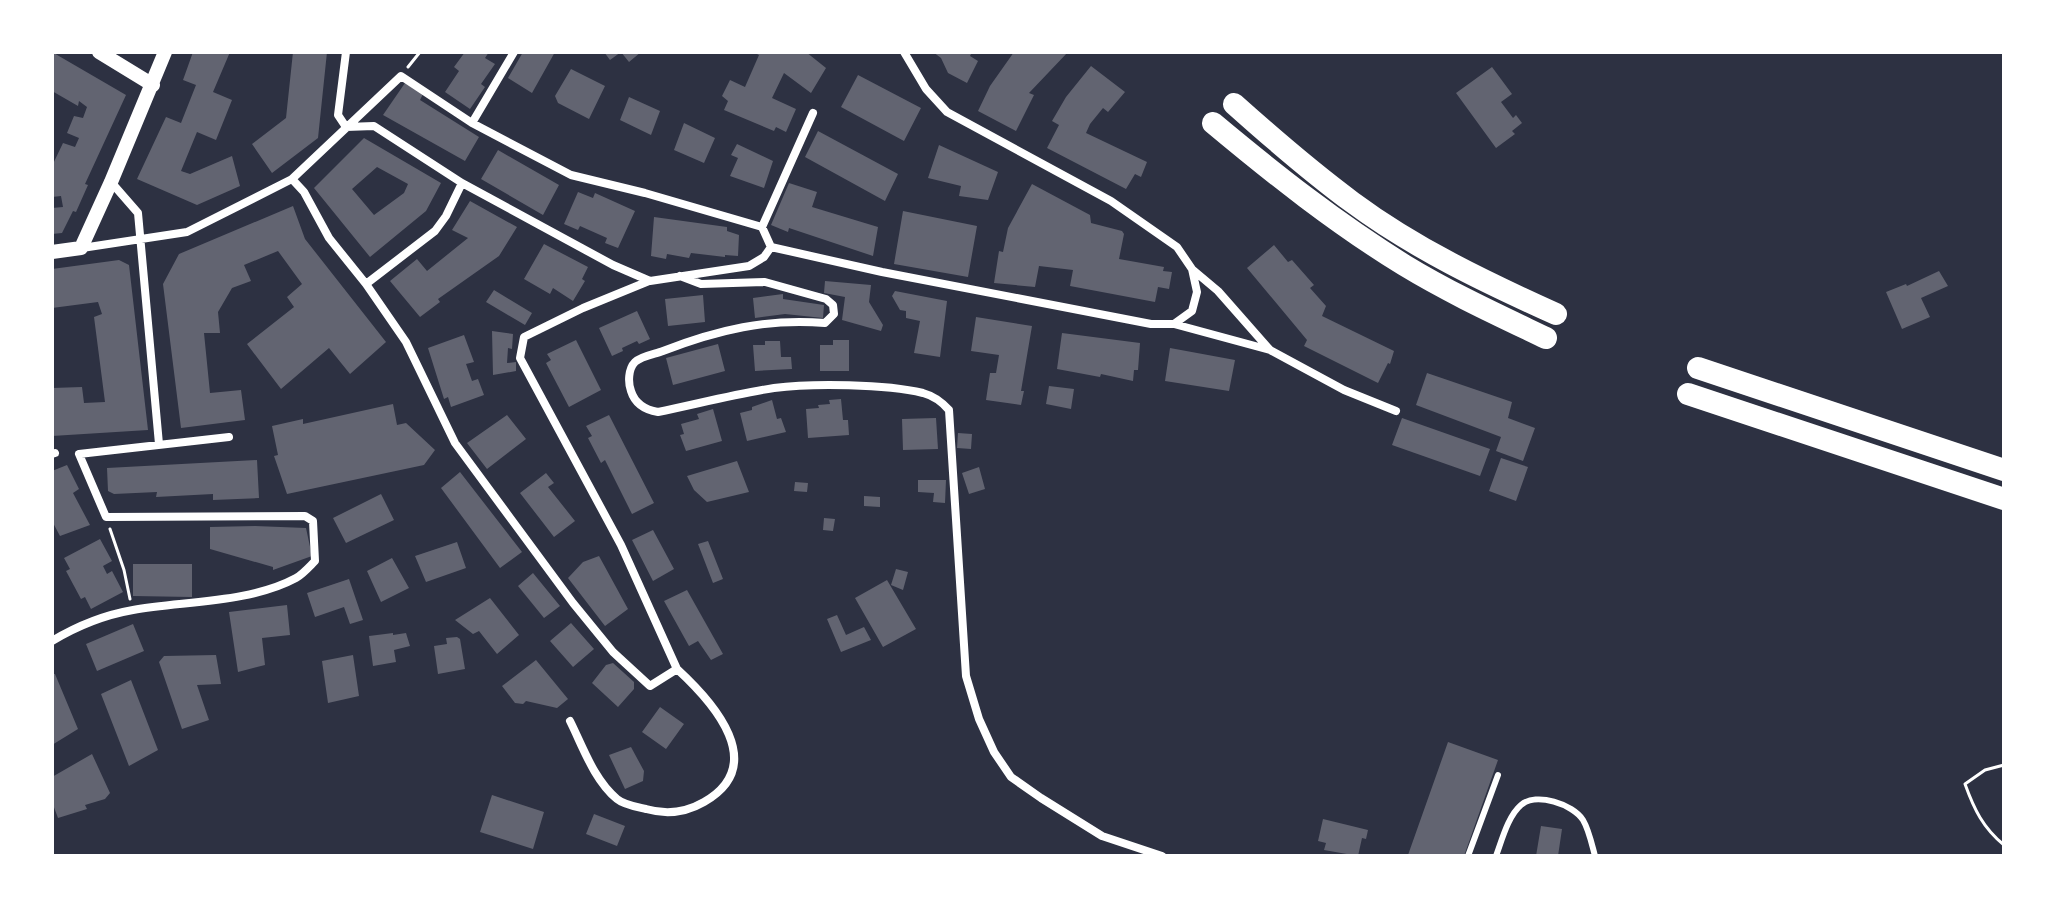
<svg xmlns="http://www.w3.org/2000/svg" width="2056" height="908" font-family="'Noto Serif',serif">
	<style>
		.building { fill: #626471; fill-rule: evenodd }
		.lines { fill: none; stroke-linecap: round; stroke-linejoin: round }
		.path { stroke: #fff; stroke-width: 3 }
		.service { stroke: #fff; stroke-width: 6 }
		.minor { stroke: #fff; stroke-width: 8 }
		.tertiary { stroke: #fff; stroke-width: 14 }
		.motorway { stroke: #fff; stroke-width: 22 }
	</style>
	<rect width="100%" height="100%" fill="#2d3142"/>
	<path class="building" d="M52,52l74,43 -41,89 3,1 -12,27 -3,-1 -11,22 -10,1v-26l11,-1 -2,-11 -9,1v-31l11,-23 12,4 4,-9 -12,-5 7,-17 9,2 4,-11 -8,-6 -1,5 -26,-15z
		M193,52h37l-17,40 19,8 -16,40 -19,-8 -16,39 9,3 42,-18 8,30 -43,19 -60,-26 29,-62 15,6 15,-38 -13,-5z
		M293,52h34l-9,86 -46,35 -20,-29 34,-26z
		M465,52h24l-4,6 10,6 -14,20 4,3 -15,22 -25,-17 14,-21 -5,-4z
		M523,52h32l-23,41 -24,-15z
		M604,52h37l-12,10 -8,-10 -11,8z
		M753,52h53l20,16 -15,25 -27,-20 -12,25 24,11 -10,23 -10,-5 -2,4 -50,-21 4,-9 -6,-5 8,-16 15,7 14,-32z
		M933,52h39l-2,4 8,5 -11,22 -19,-10 -7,-15z
		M1014,52h54l-39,41 5,2 -18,36 -38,-20 12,-25z
		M1091,66l34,26 -17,20 -5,-4 -13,16 -4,9 61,29 -6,15 -6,-3 -9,15 -79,-41 12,-23 -7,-4 14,-24z
		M1492,67l20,27 -11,8 12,16 3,-3 6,8 -10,8 3,3 -19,14 -40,-55z
		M571,69l34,17 -16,33 -31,-16 -3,-7z
		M858,75l63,33 -17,33 -63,-34z
		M405,83l18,11 -3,6 59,37 -14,24 -82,-46z
		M629,97l31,14 -9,24 -31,-15z
		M684,123l31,15 -11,25 -30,-13z
		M818,131l80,43 -13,27 -80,-44z
		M364,138l77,45 -15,28 -56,46 -56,-69zM377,167l31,17 -4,9 -30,22 -22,-26z
		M737,144l36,17 -9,27 -34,-12 8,-18 -7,-3z
		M939,145l59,27 -10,28 -29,-4 2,-10 -33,-8z
		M498,150l61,35 -16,30 -62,-36z
		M789,183l28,9 -5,15 66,20 -5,29 -84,-28 -1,4 -17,-7z
		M1032,184l58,31 1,8 31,8 2,3 -5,25 45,8 -1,4 9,1 -3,17 -11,-2 -3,15 -85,-16 3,-16 -34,-4 -4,21 -41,-4 5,-32 4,1 5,-24z
		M578,192l15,6 2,-5 40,18 -17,37 -13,-5 2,-5 -27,-12 -2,4 -14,-6z
		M470,201l47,26 -18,29 -61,43 2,3 -20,15 -30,-36 27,-22 10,12 41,-33 -16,-8z
		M293,206l12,33 81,103 -36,32 -21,-26 -48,41 -34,-45 47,-37 -7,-10 15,-13 -24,-33 -34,14 7,16 -19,7 -14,24 2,21h-16l6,60 31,-3 4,30 -64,8 -18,-144 16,-30z
		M903,211l74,15 -9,51 -74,-13z
		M654,217l73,10v4l12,4 -1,21 -13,-1v2l-34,-4 -2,5 -22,-4 -1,5 -15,-3z
		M544,244l44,23 -6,12 3,2 -12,20 -20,-13 -3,6 -26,-15z
		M1274,245l14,17 4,-2 22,25 -4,3 16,18 -4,10 72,35 -4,13 -2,-1 -10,20 -74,-37 3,-6 -60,-72z
		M119,260l10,5 19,165 -96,6v-48l30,-1 2,16 21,-1 -11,-85 8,-3 -4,-12 -46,6v-39z
		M1939,271l9,15 -27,12 9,19 -28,12 -16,-37 20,-8 1,2z
		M825,281l46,4 -2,17 14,23 -2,6 -39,-11 3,-23 -21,-4z
		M494,290l38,23 -7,12 -39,-23z
		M895,291l52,10 -7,56 -26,-4 6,-32 -14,-3v-7l-6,-1 -8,-14z
		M783,294v5l41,6 -1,13 -38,-4 -30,4 -2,-20z
		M703,295l2,27 -37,4 -3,-27z
		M637,311l13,28 -11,5 -2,-3 -15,7 1,3 -11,5 -13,-28z
		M976,317l56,9 -11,65h3l-3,14 -35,-5 4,-27h6l3,-18 -28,-4z
		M492,331l21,3 -1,15 -4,-1 -1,15 9,-1v9l-23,4z
		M1062,333l78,10 -2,27h-4l-1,11 -32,-7 -1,3 -43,-8z
		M464,335l10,27 -8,2 6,17 6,-2 6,16 -33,12 -3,-10 -4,2 -16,-51z
		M576,340l25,50 -32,17 -23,-44 5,-3 -4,-6z
		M833,340h16v31h-29v-26h13z
		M765,341h15l1,16h10l1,12 -37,2 -2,-26h12z
		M718,344l7,27 -52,14 -7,-27z
		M1170,348l65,12 -6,31 -64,-10z
		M1427,373l85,29 -4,16 27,10 -12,33 -27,-10 5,-14 -85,-32z
		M1049,386l25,3 -3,20 -25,-5z
		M841,399l2,21h5l1,15 -41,3 -2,-29 13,-1 -1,-3 12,-1 -1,-4z
		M772,400l5,19 4,-1 5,14 -39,9 -7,-28 12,-3v-3z
		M393,404l4,21 9,-2 29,27 -11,15 -137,29 -13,-38 4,-1 -6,-29 31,-7v5z
		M713,409l9,32 -36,10 -6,-16 4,-1 -3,-10 18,-5 -2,-5z
		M507,415l19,24 -39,30 -20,-26z
		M609,415l45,88 -22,11 -27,-54 -4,3 -13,-25 4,-2 -6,-10z
		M936,418l2,31 -35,1 -1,-31z
		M1402,418l88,31 -10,27 -88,-31z
		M958,433l14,1 -1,15 -14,-1z
		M1501,458l27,9 -12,34 -27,-10z
		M257,460l2,38 -46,2v-6l-57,3 1,-5 -43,2 -6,-3 -1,-23z
		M737,461l12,31 -42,10 -13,-12 -7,-14z
		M67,465l12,24 -6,4 17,32 -30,11 -8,-15v-50z
		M979,467l6,22 -16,5 -7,-21z
		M460,472l62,80 -22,16 -59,-80z
		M546,473l8,10 -6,4 27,34 -21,16 -34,-44z
		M918,480h28l-1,23 -12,-1 1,-9 -16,-1z
		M795,482l13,1 -1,9 -13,-1z
		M381,494l13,26 -48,23 -13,-25z
		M864,496l16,1v10l-16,-1z
		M824,518l11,1 -2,12 -10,-1z
		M255,526l51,2 6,28 -39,14v-3l-63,-18v-22z
		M653,530l21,39 -21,12 -21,-41z
		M100,539l12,22 -9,5 4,8 5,-3 11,21 -32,17 -6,-12 -4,2 -15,-28 4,-2 -6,-11z
		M708,541l15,38 -10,4 -15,-39z
		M457,542l9,26 -40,14 -11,-26z
		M599,556l29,53 -23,17 -37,-48 15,-16z
		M392,558l17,30 -28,14 -14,-31z
		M133,564h59v33l-59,-1z
		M896,569l12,3 -5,18 -12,-5z
		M533,573l27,33 -16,12 -26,-32z
		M349,579l14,41 -13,4 -6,-17 -29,10 -8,-24z
		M887,580l29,49 -33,18 -28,-49z
		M687,590l36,64 -12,6 -13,-19 -9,5 -25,-45z
		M490,598l29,37 -22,19 -18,-23 -6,3 -18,-14z
		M287,605l3,30 -28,3 3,27 -27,7 -9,-60z
		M837,615l9,20 18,-8 7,13 -30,12 -14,-33z
		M571,623l23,26 -21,18 -23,-26z
		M133,624l11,27 -47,20 -11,-27z
		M393,633v2l13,-2 4,13 -16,4 2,12 -23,4 -4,-30z
		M457,637l3,2 5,30 -27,5 -4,-28 13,-2 -1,-6z
		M216,655l5,29 -24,1 12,35 -27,9 -23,-67 5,-6z
		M353,655l6,41 -31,7 -6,-42z
		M536,660l32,39 -11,9 -31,-7 -3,3 -8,-1 -13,-17z
		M613,663l21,19v7l-16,18 -26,-24 14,-18z
		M52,674h3l23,55 -26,16z
		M131,680l27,70 -29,16 -28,-72z
		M660,707l24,17 -18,25 -24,-17z
		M1448,742l50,18 -34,96 -56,-1z
		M631,747l13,24 -1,10 -18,8 -16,-34z
		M92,754l18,39 -5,6 -20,6 2,4 -29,9 -6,-16v-25z
		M492,795l52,17 -11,37 -53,-17z
		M594,814l31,12 -8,20 -31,-12z
		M1323,819l45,11 -2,9 -4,-1 -4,18 -34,-6 2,-7 -8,-2z
		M1541,826l21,3 -4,27h-22z"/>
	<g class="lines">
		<path class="path" d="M408,67l12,-15
			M110,529l14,41 6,29
			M2004,765l-19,5 -20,14c9,25 18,44 39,61"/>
		<path class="service" d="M1468,856l30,-81
			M1496,856c6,-16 12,-40 25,-51 15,-13 52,-1 62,15 6,10 9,25 12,36"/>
		<path class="minor" d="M346,52l-8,63 8,12
			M472,123l42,-71
			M346,127l28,-1 88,57 151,82 37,16 99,-15 15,-9 7,-10 111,25 269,52h23l18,-13 5,-19 -5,-23 -15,-22 -66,-46 -164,-89 -21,-23 -22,-37
			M292,179l12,13 25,46 37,46 40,58 49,101 118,160 40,49 37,34 27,-17c37,34 92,96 27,133 -19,11 -37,13 -58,7 -9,-2 -22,-4 -29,-10 -23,-19 -34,-52 -47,-78
			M111,182l27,31 21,231
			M762,227l51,-114
			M82,248l105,-16 105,-53 109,-103 71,47 99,52 74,18 117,34 9,20
			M680,276l21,8 64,-2 61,17 7,6 1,9 -9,9c-57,-5 -108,7 -162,28 -8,3 -22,5 -28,11 -7,7 -7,21 -4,29 4,13 15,19 27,21 39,-8 77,-18 116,-24 38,-5 112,-4 149,5 11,3 19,9 26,17l17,266 13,43 15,33 17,25 30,21 61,38 60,20
			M649,281l-66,27 -59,29 -4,21 101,187 56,124
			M366,284l69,-53 11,-15 16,-33
			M1174,324l96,26 -52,-59 -25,-21
			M1270,350l74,40 52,21
			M52,454l3,-1
			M52,641c25,-15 52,-26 81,-31 50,-9 117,-7 163,-32 7,-4 13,-11 19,-17l-2,-40 -8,-5 -199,1 -27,-63 150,-17"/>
		<path class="tertiary" d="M99,52l54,33
			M52,252l29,-4 30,-66 54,-130"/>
		<path class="motorway" d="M1234,104c38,34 76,67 118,98 62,46 133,80 204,112
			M1213,123c61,51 123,100 191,142 46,28 94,50 142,73
			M1698,368l306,102
			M1688,394l316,105"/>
	</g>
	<rect width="2056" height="908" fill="none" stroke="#ffffff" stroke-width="108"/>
</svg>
